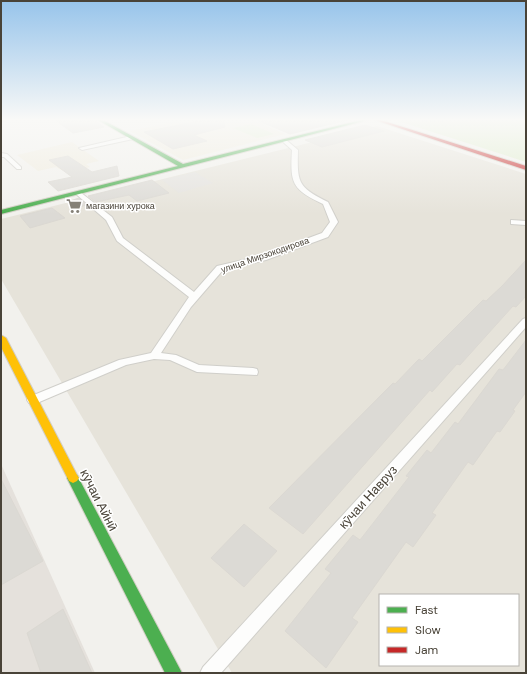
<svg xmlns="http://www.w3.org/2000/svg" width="527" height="674" font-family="'DM Sans',sans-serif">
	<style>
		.residential { fill: #e6e3da; fill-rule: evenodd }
		.industrial { fill: #e5e1dc }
		.education { fill: #f0ecdf }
		.green { fill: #dfedcd }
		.parking { fill: #e4e2de }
		.building { fill: #dcdad5; stroke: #dbd8d2 }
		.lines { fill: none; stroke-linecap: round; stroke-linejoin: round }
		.lane-casing { stroke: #d0cfca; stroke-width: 2 }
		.fast-casing { stroke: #d2cec4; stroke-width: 2 }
		.slow-casing { stroke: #d2cec4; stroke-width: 2 }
		.jam-casing { stroke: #d2cec4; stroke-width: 2 }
		.path { stroke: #d2d1cb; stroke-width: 1.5; stroke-dasharray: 1 1; stroke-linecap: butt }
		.lane { fill: #fdfdfc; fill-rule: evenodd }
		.fast { fill: #4caf50; fill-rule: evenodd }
		.slow { fill: #ffc107; fill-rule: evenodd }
		.jam { fill: #c62828; fill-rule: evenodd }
		.labels { text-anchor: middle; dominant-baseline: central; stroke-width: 3; stroke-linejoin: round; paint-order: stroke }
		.far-poi-label { font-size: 9px; fill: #494338; stroke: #fff; text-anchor: start }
		.far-street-label { font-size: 9px; fill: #494338; stroke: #fff }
		.near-street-label { font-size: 13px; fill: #494338; stroke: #fff }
	</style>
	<rect width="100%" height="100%" fill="#f2f1ed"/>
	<path class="residential" d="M377,126l149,48v499h-294l-231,-394v-60zM380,595h138v70h-138z"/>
	<path class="industrial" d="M1,464l94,209h-94z"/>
	<path class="education" d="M170,120h109l-17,4 23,10 -102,26 -53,-29 43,-9z
		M72,142l27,19 -13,3 4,3 -23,6 -11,-6 -18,4 -21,-16z"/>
	<path class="green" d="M395,120h131v42z
		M251,124l23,10 -17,4 -24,-10z"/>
	<path class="parking" d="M195,172l18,11 -34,10 -17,-13z"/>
	<path class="building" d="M55,120h39l10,7 -31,6z
		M204,120h19l2,7 -31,8 13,6 -34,8 -29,-17z
		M257,120h90l-57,14z
		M365,125l19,6 -62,16 -17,-7z
		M68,156l24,16 25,-6 2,10 -61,15 -10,-9 24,-5 -23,-17z
		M152,180l17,13 -32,8 -8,-6 -33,7 -8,-6z
		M79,198l7,7 -9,3 -7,-7z
		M52,208l13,10 -35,10 -10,-12z
		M526,260v36l-10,11 -3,-1 -53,59 -3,-1 -25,28 -2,-2 -127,144 -34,-26 124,-125 2,1 24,-25 3,2 61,-61 3,1 16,-15z
		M526,340v52l-13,18 2,1 -15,21 -3,-1 -24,34 -5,-3 -36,51 4,2 -23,32 -7,-5 -54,76 6,4 -32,46 -41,-37 46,-58 -6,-4 28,-34 7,5 49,-63 -3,-1 21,-26 4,3 24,-31 3,2 41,-55 4,1z
		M1,479l42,82 -42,24z
		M244,524l33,27 -33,36 -33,-29z
		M63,609l29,64h-51l-14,-40z"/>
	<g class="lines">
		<defs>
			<path id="lane" d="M131,136l2,1v2l-51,11 -3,-2z
				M285,139l13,11c-1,33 0,37 30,52l10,20 -10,15 -62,23 -43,10 -32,37 -30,46 15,2 23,10 54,3 4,1 1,3 -1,3 -60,-3 -27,-12 -16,-1 -28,6 -89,38h-8l-2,-3 2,-3 90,-37 32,-7 38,-56 -72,-56 -11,-21 -30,-26v-2h4l32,25 11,21 71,54 23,-26 43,-10 62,-23 8,-11 -7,-18c-31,-15 -33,-20 -31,-54l-10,-9z
				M1,153l6,1 14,13v2h-4l-13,-12h-3z
				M511,220l15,1v4l-15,-1z
				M526,318v9l-305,346h-21l3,-6 320,-348z"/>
			<path id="fast" d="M98,120h5l80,44 178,-44h7l-367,94v-4l177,-44z
				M73,473l4,2 105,198h-17l-98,-195 2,-3z"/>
			<path id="slow" d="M1,120h6l-6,2z
				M1,335l5,3 71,137 2,3 -2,3 -4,2 -4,-2 -68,-134z"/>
			<path id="jam" d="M375,120h6l145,46v4z"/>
		</defs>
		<use href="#lane" class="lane-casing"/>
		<use href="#fast" class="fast-casing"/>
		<use href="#slow" class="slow-casing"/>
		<use href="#jam" class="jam-casing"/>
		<path class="path" d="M422,121l24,1"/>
		<use href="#lane" class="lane"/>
		<use href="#fast" class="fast"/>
		<use href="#slow" class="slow"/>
		<use href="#jam" class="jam"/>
	</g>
	<linearGradient id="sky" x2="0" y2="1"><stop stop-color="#97c4eb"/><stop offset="0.56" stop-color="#f9f9f7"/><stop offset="1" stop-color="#f9f9f7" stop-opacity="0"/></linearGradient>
	<rect width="527" height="214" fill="url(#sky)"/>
	<defs>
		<symbol id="supermarket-bare" viewBox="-9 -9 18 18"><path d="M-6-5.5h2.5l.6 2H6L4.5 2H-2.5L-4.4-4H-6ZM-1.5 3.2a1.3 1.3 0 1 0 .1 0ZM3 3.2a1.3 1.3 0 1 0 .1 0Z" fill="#848077" stroke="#fff" stroke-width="2.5" paint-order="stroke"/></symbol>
	</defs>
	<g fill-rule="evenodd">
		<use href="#supermarket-bare" x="63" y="195" width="22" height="22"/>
	</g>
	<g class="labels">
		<g class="far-poi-label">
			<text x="86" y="206">магазини хурока</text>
		</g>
		<g class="far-street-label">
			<text transform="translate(265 255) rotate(-19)">улица Мирзокодирова</text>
		</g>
		<g class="near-street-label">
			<text transform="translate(368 497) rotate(-48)">кӯчаи Навруз</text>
			<text transform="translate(99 500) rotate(63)">кӯчаи Айнӣ</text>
		</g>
	</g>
	<rect width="527" height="674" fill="none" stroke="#494338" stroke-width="4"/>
	<rect x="379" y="594" width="140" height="72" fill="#ffffff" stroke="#b6b4af"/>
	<rect x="387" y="607" width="20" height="6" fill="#4caf50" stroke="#b6b4af"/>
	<text x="415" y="614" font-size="12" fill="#494338">Fast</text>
	<rect x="387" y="627" width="20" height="6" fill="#ffc107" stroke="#b6b4af"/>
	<text x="415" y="634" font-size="12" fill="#494338">Slow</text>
	<rect x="387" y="647" width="20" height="6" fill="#c62828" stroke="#b6b4af"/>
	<text x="415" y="654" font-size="12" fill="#494338">Jam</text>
</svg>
